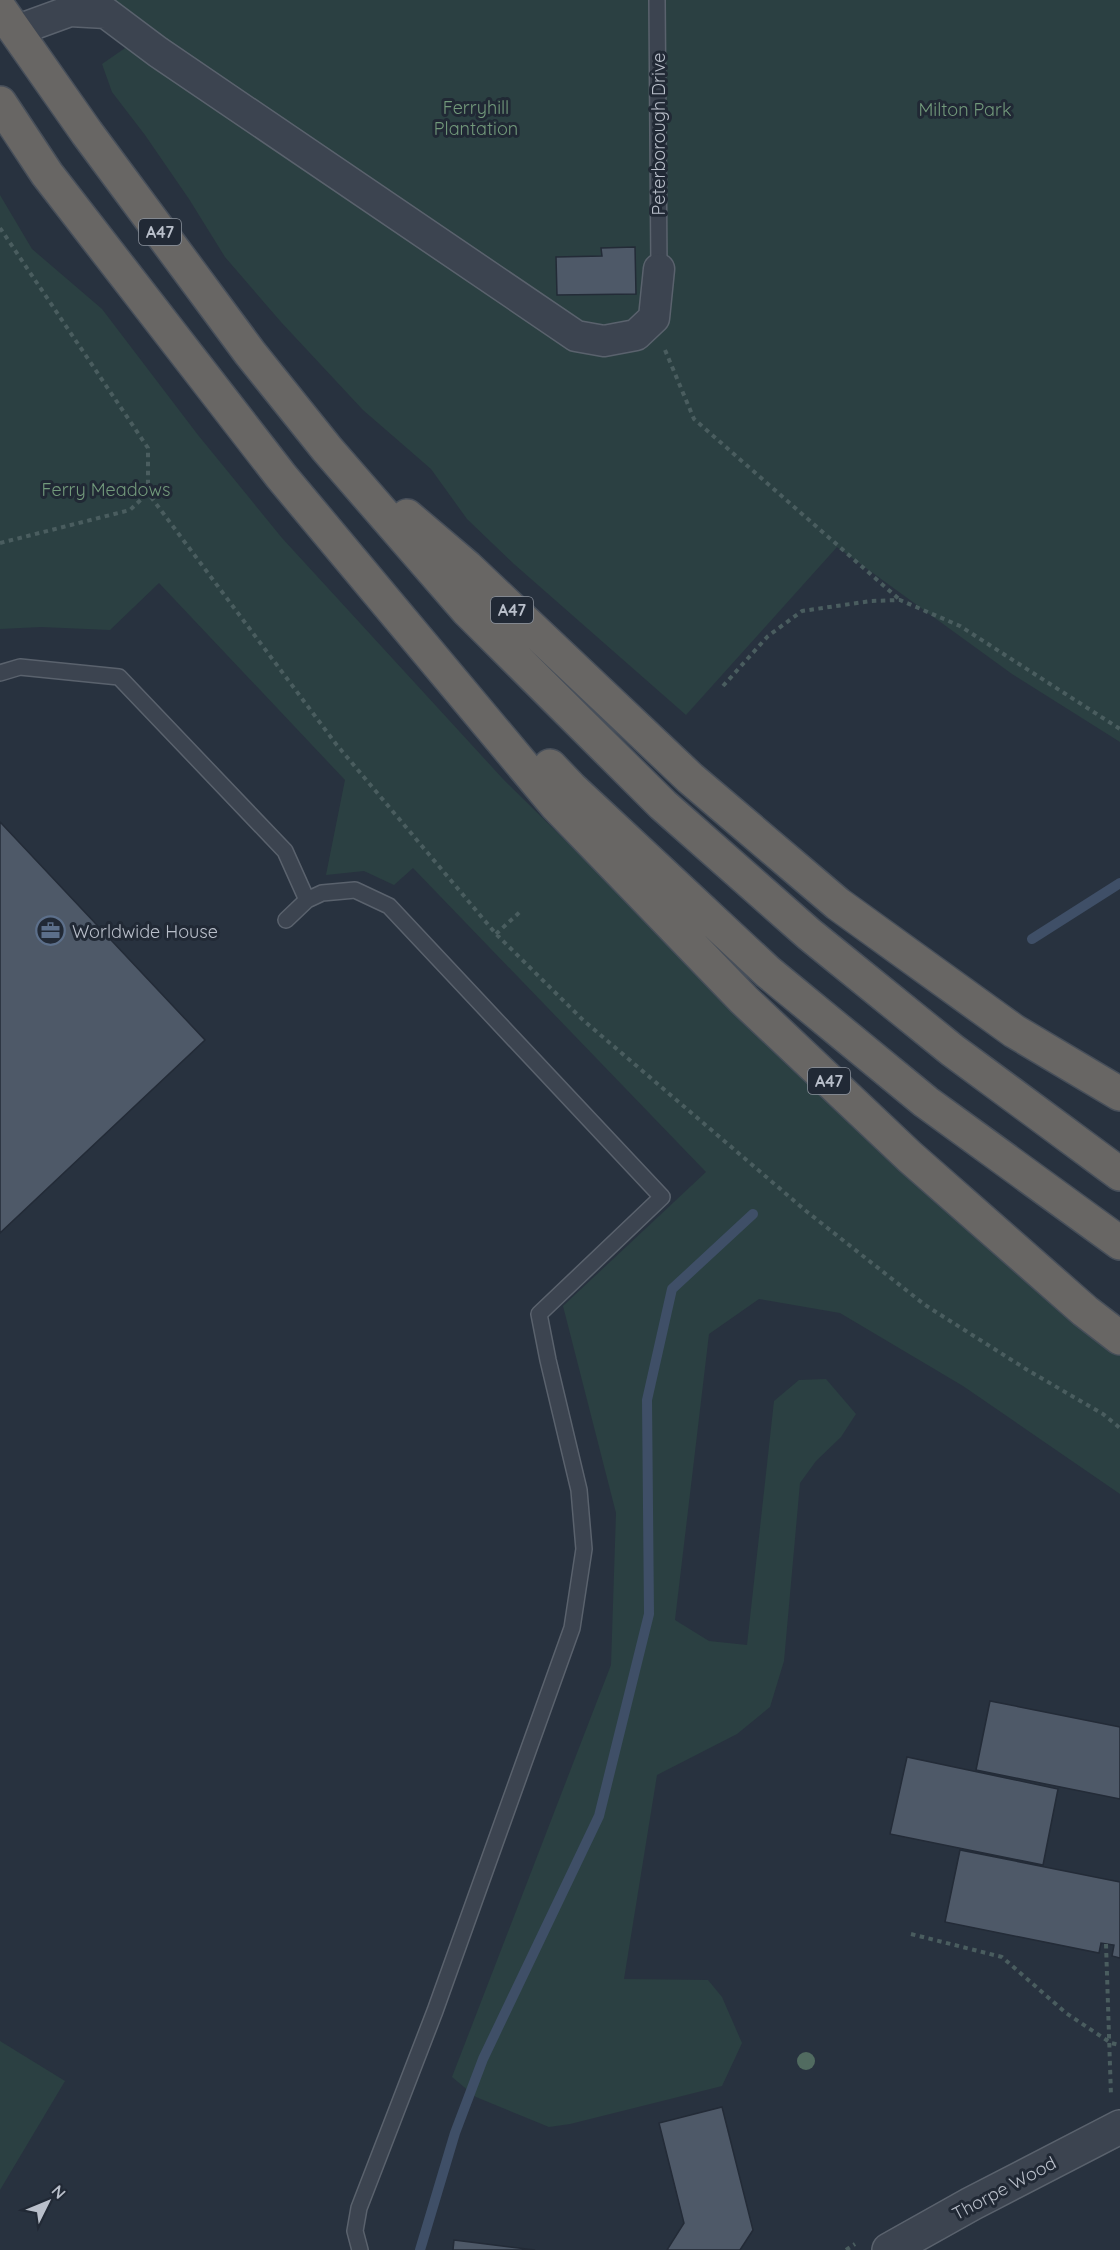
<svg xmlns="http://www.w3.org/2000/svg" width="1120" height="2250" font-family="Quicksand,sans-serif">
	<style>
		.green { fill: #2b4042 }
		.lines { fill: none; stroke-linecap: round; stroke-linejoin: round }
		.stream { stroke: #3f4f67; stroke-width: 10 }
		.building { fill: #4e5968; stroke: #232b37; stroke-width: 1.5 }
		.service-casing { stroke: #5a626d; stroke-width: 18 }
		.minor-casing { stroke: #5a626d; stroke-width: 33 }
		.tertiary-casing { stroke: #5a626d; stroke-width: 36 }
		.trunk-casing { stroke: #474f5a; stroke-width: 36 }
		.path { stroke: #4a5d5f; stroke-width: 4; stroke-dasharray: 4.5 4.5; stroke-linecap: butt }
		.service { stroke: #3c4450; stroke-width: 15 }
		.minor { stroke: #3c4450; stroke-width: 30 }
		.tertiary { stroke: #3c4450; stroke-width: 33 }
		.trunk { stroke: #686664; stroke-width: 33 }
		.tree { fill: #516b60 }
		.labels { text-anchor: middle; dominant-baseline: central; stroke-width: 6; stroke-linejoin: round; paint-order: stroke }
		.shield { fill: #212935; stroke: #8b929d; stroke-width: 1.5 }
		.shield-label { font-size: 16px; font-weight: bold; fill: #b9bfca }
		.park-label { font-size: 18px; fill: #72997b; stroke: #212935 }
		.street-label { font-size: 18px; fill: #b9bfca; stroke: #212935 }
		.poi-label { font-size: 18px; fill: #b9bfca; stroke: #212935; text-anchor: start }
	</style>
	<rect width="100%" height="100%" fill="#28323f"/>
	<path class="green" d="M114,0h1006v742l-108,-68 -175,-127 -151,168 -172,-151 -47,-45 -36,-50 -68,-59 -82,-88 -56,-65 -36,-58 -44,-64 -33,-43 -10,-28 26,-18 6,-30z
		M0,195l32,54 70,60 96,126 84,103 221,241 312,307 305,268v140l-157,-108 -123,-73 -81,-14 -50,35 -34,286 34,21 38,4 27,-244 25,-21 27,-1 30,35 -15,23 -25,24 -16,22 -16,178 -14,46 -33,27 -80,41 -33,204 84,1 14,17 20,46 -20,43 -152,38 -21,3 -73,-30 -24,-20 159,-412 5,-152 -53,-207 143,-134 -293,-304 -19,17 -30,-14 -38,4 19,-95 -186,-197 -49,47 -69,-3 -41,2z
		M0,2041l65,40 -65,109z"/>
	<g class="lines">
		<path class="stream" d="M1032,939l88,-56
			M420,2250l35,-117 28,-74 116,-243 50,-202 -2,-214 25,-111 81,-75"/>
	</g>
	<path class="building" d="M635,247l1,47 -79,1 -1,-38 46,-1 -1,-8z
		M0,822l205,218 -205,193z
		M990,1701l130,26v72l-144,-29z
		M907,1757l151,32 -15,76 -153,-31z
		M960,1850l160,32v76l-8,-2 2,-11 -13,-2 -2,10 -154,-31z
		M722,2107l31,123 -13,20h-73l17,-27 -25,-100z
		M454,2240l81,10h-82z"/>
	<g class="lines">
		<defs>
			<path id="service" d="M657,0l2,269
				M0,673l20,-6 99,10 166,174 22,49
				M286,920l21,-20 15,-7 33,-3 34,16 273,291 -123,117 9,46 31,130 5,59 -12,79 -137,383 -76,197 -4,23 5,19"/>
			<path id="minor" d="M15,31l55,-20 36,2 52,39 418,284 28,5 32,-6 18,-17 5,-49"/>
			<path id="tertiary" d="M889,2250l82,-46 149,-77"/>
			<path id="trunk" d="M0,9l87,124 163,220 77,96 140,161 196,195 146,129 143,116 168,124
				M0,103l47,71 234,302 275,329 188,195 166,157 175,154 35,27
				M407,516l60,51 223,211 148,126 176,127 106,63
				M550,766l21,22 197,184 158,130 194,141"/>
		</defs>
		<use href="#service" class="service-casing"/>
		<use href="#minor" class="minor-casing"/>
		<use href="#tertiary" class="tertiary-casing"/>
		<use href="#trunk" class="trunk-casing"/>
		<path class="path" d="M0,228l148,220v45l188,251 160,190 87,86 223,191 119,94 104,66 74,43 17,14
			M665,350l29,69 206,181
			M0,543l130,-33 18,-17
			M723,686l45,-50 34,-25 69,-10 29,-1 60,26 160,103
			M496,934l26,-24
			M911,1934l91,23 64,56 45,30 9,2
			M1106,1944l5,152
			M846,2250l9,-6"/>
		<use href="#service" class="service"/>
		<use href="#minor" class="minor"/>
		<use href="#tertiary" class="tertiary"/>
		<use href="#trunk" class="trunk"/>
	</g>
	<circle class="tree" cx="806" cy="2061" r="9"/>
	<defs>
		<symbol id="office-ring" viewBox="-11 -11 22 22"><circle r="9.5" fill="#212935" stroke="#5c6f8a" stroke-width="1.5"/><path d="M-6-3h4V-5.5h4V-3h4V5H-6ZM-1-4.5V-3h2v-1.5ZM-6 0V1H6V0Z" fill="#5c6f8a"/></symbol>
	</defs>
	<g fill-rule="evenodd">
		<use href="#office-ring" x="34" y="914" width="33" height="33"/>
	</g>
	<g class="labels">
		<g class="shield">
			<rect x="139" y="219" width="42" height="26" rx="4.5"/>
			<rect x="491" y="597" width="42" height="26" rx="4.5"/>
			<rect x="808" y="1068" width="42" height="26" rx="4.5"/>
		</g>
		<g class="shield-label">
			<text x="160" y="232">A47</text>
			<text x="512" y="610">A47</text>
			<text x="829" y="1081">A47</text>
		</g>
		<g class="park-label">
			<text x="476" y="107">Ferryhill<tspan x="476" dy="21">Plantation</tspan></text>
			<text x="965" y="109">Milton Park</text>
			<text x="106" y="489">Ferry Meadows</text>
		</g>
		<g class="street-label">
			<text transform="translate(658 134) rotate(-90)">Peterborough Drive</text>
			<text transform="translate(1004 2188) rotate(-28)">Thorpe Wood</text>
		</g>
		<g class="poi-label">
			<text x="72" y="931">Worldwide House</text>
		</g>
	</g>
	<g transform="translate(48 2202) rotate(47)" stroke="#212935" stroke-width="4.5" paint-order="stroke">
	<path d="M0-4.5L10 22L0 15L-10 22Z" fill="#b9bfca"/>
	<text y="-9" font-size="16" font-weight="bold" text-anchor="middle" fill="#b9bfca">N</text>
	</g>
</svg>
